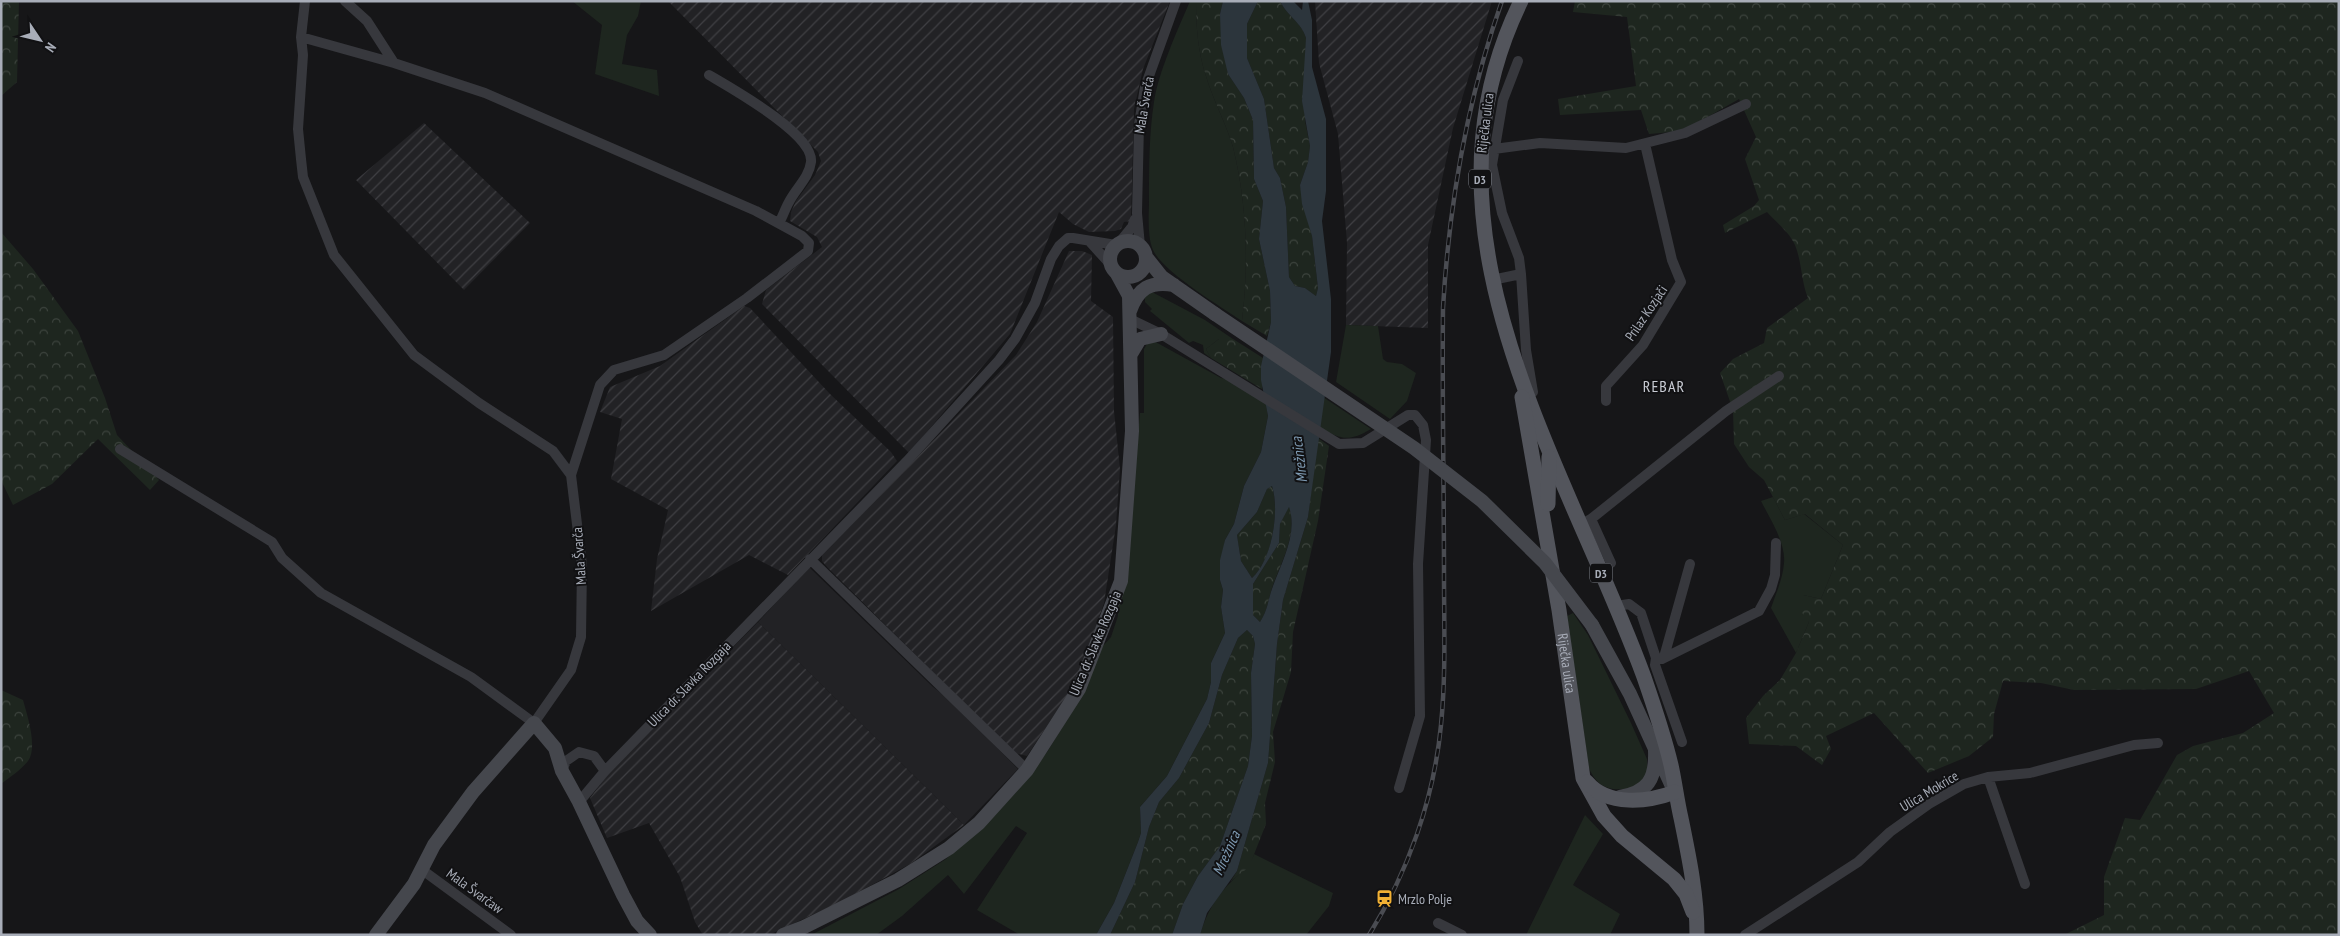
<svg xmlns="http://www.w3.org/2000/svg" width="2340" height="936" font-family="'PT Sans Narrow',sans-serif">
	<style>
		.built { fill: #222225 }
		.industrial { fill: url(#industrial-furrows) }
		.grass { fill: #1e261f }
		.forest { fill: url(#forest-crowns) }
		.water { fill: #2c353c; fill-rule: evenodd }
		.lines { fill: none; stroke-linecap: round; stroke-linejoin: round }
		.street { stroke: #37383d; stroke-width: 10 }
		.secondary { stroke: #45474d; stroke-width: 14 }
		.primary { stroke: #53555c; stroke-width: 15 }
		.rail-casing { stroke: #4a4c52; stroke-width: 4.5 }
		.rail { stroke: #111113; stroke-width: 2.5; stroke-dasharray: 8; stroke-linecap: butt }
		.secondary-bridge { stroke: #45474d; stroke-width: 14 }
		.labels { text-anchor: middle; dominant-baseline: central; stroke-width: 4; stroke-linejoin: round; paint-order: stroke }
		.shield { fill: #111113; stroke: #7b7e86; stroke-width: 1 }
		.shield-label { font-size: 12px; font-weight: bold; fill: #a8adb8 }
		.street-label { font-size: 14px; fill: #a8adb8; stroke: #111113 }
		.poi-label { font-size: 14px; fill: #a8adb8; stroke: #111113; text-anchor: start }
		.water-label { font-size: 15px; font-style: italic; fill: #7f9bb3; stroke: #111113 }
		.quarter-label { font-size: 16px; letter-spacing: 1px; fill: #c9ccd4; stroke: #111113 }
	</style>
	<defs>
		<pattern id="industrial-furrows" width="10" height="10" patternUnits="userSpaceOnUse" patternTransform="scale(1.25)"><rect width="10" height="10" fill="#222225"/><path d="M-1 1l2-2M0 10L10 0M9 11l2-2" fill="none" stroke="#3f3f43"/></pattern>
		<pattern id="forest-crowns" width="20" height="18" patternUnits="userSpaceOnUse" patternTransform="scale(1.25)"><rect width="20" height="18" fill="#1e261f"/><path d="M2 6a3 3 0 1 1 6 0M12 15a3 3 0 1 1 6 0" fill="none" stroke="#3c433d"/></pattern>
	</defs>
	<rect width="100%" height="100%" fill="#161618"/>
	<path class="built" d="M809,567l124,120 16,12 69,70 -54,56 -206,-203z"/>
	<path class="industrial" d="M668,1h502l-27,68 -9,40 -3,112 -7,1 -3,7 -6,2 -26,1 -16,-8 -14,-12 -49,122 -101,119 -147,-149 4,-14 56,-43 -5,-10 -27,-16 1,-9 5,-11 19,-26 6,-14 -3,-9z
		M1492,1l-39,127 -25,117v83l-82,-3 1,-82 -9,-109 -19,-71 -4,-62z
		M424,123l106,100 -66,67 -108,-110z
		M1069,251h13l10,4 -1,46 22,16 1,94 6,58 -4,56 -12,78 -19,55 -13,30 -45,68 -12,-3 -187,-185 -6,-7v-6l194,-200 21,-33z
		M744,306l6,2 80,86 61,58 6,9 -109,114 -39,-20 -98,56 6,-52 11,-49 -57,-31 11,-60 -22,-7 10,-25 50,-21z
		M758,622l206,203 -54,39 -66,36 -75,35h-66l-8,-13 -15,-45 -31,-54 -42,15 -17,-40 19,-25z"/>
	<path class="grass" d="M572,1h69l-3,15 -11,19 -5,29 35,6 2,26 -64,-22 7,-49z
		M1190,1h6c0,25 2,51 10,75 7,24 20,47 27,71 14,56 16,117 9,174 -22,-15 -79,-49 -89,-71 -6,-14 -4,-35 -4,-49 0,-33 0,-67 5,-99 4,-29 24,-73 36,-101z
		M1152,292l53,28 28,19h-14l-13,10 5,9 -7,-5 -1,-8 -10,-4 -4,2 -39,-32 2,-2 -7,-7v-6z
		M1346,325l32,1 5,33 4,3 15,2 14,9 -9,28 -17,18 -54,-37z
		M1152,340l69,38 7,1 38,25 2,12 -7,36 -17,34 -10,38 -9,16 -5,40 3,10 -2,17 4,26 -14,30v19l-4,17 -40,77 -27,31 1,26 -3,9 -24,61 -18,32h-76l-43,-25 50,-77 -11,-7 -52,68 -16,-19 -46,41 -26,19h-65l88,-46 47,-30 54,-51 47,-56 34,-55 22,-51 8,-9 7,-21v-20l9,-38 13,-145h4v-64l4,-7z
		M1323,397l48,32c-22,13 -30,11 -52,-2z
		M1773,497l12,23 19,-6 39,31 -22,54 -18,-4 6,27 -13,31 -25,-45c5,-15 12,-30 13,-45 2,-20 -14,-44 -23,-62z
		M1573,613l15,22 43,88 16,36v14l-8,13c-22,6 -40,6 -50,-18l-22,-152z
		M1585,815l18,19 -30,51 47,29 -10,21h-84z
		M1254,854l79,39 -4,13 -23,29h-106c6,-21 16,-39 32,-54 11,-11 16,-12 22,-27z"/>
	<path class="forest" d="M1,1h18l-2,81 -16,14z
		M1196,1h27l-3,13 8,60 16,24 9,22 1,59 9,22 -4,38 11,52 1,31 -4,14 -25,-15c7,-57 5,-118 -9,-174 -7,-24 -20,-47 -27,-71 -8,-24 -10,-50 -10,-75z
		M1258,1h22c7,15 22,22 26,37l-1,83 5,25 -2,16 -8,23 12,51 6,52 -2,8 -11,-8 -10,-2 -6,-9 -3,-70 -6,-29 -6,-10 -10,-69 -17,-41v-34z
		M1575,1h764v934h-275l40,-20v-38l21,-59 15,2 37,-65 16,-9 50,-13 31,-20 -25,-42 -53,18 -122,1 -33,-7 -38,-2 -9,33 -1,23 -24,19 -41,17 -54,-60 -48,23 5,13 -9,16 -26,-19 -47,-2 -3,-26 17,-22 17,-16 16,-27 13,-31 -9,-12 3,-15 18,4 22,-54 -38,-31 -20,6 -21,-40 -15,-13 -15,-23 -1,-34 -13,-37 13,-14 31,-16 3,-15 41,-30c-7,-17 -6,-36 -13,-53 -5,-12 -19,-23 -28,-33l-42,21 -2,-8 31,-19 5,-6 -14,-41 11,-22 -17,-38 -56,32 -34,3 -8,-24 -81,5 -2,-16 78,-13 -9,-69 -54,-5z
		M1,232l32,37 45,62 27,67 12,37 42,45 -9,10 -52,-51 -46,45 -39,21 -12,-25z
		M1219,339h14l30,19 -1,31 -51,-31 -5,-9z
		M1318,438l11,8 -11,75 -25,111 -2,40 -18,60 2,30 -10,41 1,21 -17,43 -18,14 6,-10 31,-108 9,-119 6,-44 25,-83z
		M1272,486c8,26 0,74 -20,92l-11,-17 -4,-26 20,-23 10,-23z
		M1289,506c9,27 -7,54 -16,79 -5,14 -5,25 -13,37l-7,-7v-31l26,-41 1,-19z
		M1247,630l6,6 2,8 -4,29 1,63 -4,30 -28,80 -22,30 -15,28 -11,31h-62l25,-53 14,-55 10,-25 20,-24 30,-55 13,-48 16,-37z
		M1,690l22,10c4,15 15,47 5,61 -7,9 -18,16 -27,23z"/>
	<path class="water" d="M1223,1h35l-11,23v34l17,41 10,69 6,10 6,29 3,70 6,9 10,2 11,8 2,-8 -6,-52 -10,-32 -2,-19 8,-23 2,-16 -8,-45 4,-63c-4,-15 -19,-22 -26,-37h13l9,9 1,-9h5l4,19v47l14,52v72l-4,30 9,78v53l-23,165 -25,83 -6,44 -9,119 -31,108 -30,42 -7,22h-28l11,-31 15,-28 22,-30 28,-80 4,-30 -1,-63 4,-29 -2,-8 -6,-6 -9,8 -16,37 -13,48 -30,55 -20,24 -10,25 -14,55 -25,53h-14l18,-32 24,-61 3,-9 -1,-26 27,-31 40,-77 4,-17v-19l14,-30 -4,-26 2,-17 -3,-10v-20l5,-20 9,-16 10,-38 17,-34 7,-36 -7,-36v-14l10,-44 -1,-31 -11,-52 4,-38 -9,-22 -1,-59 -9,-22 -16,-24 -7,-29 -1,-31zM1272,486c8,25 0,74 -20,92l-11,-17 -4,-26 20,-23 10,-23zM1289,507c9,26 -7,54 -16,79 -5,13 -5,24 -13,36l-7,-7v-31l26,-41 1,-19z"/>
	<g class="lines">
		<path class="street" d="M305,1l-4,36 2,18 -5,74 3,30 2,18 31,78 80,100 65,48 74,48 18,24
			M301,37l93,26
			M709,75c22,13 105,59 102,87 -2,16 -15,26 -22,40 -4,7 -6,14 -10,21
			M1494,149l46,-6 86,5 59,-15 61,-29
			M1090,242l20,22
			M1119,243l13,-16 3,-8
			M1140,246l-3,-33 2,-89 6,-37 31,-86
			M1521,274l5,76 7,42
			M1492,280l29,-6 -2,-16 -17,-45 -10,-48 11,-65 15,-39
			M1130,319l31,15 178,110 24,-1 45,-28h7l8,10 3,15 -8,124 2,152 -21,72
			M1606,401v-15l37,-41 38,-63 -9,-22 -27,-116
			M120,449l152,93 10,16 39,35 150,84 63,46 37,-53 10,-33 1,-72 -11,-90 29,-90 14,-15 50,-15 83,-57 61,-47 1,-8 -7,-7 -46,-25 -271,-118 -91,-30 -27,-42 -22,-20
			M1591,519l20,44
			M1580,525l11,-6 135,-108 53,-35
			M810,559l217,211
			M1616,606l13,-2 12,9 15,45 6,1 97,-48 12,-22 4,-14 1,-32
			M1664,657l26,-93
			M1656,658l-1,7 27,77
			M562,771l4,-10 13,-9 15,4 11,15
			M1988,777l37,107
			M579,802l26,-31 302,-310 92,-101 16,-21 20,-36 16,-44 8,-13 9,-8h5l43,7
			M421,869l90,66
			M1438,923l24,12
			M1745,935l113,-73 32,-30 39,-28 35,-20 24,-7 42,-4 104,-28 24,-2"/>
		<path class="secondary" d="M1110 259a18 18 0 1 1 36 0a18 18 0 1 1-36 0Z
			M1146,257l16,20 53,37
			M1130,311c8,-23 20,-30 44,-26
			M1131,354l9,-15 21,-5
			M1592,625l38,69 41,90
			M1620,797c28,-5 36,-18 35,-46
			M376,935l38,-51 20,-39 39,-53 61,-69 21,25 7,23 17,31 44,93 14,26 13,14
			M783,935l21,-8 94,-47 51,-32 30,-25 48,-53 52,-81 42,-108 11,-150 -3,-135 -12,-22"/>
		<g class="primary">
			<path d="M1521,1c-114,233 44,460 123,676 10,29 20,58 27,88 4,18 6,36 10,53 8,39 16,77 16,117"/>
			<path id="s1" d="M1522,397l37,213 24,168 21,38 18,20 52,43 12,15 7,18"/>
			<path d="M1548,504l1,-47"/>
			<path d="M1587,782c21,25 61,20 88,10"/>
		</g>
		<defs>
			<path id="rail" d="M1369,935c39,-63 65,-136 72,-210 5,-50 3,-101 3,-151 0,-89 -2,-177 -1,-266 6,-104 24,-208 59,-307"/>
		</defs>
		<use href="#rail" class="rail-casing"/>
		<use href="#rail" class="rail"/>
		<path class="secondary-bridge" d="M1215,314l199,134 68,53 63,62 47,62"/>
	</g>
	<defs>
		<symbol id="station-bare" viewBox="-9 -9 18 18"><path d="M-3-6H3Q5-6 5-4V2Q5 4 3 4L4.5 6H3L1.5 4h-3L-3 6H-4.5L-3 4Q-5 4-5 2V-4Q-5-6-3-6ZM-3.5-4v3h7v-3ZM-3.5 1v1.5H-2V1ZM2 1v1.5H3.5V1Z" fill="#f2b134" stroke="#111113" stroke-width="2.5" paint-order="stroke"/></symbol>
	</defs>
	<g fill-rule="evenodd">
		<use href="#station-bare" x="1372" y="886" width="25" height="25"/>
	</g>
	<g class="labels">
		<g class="shield">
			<rect x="1469" y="169.5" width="22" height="19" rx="4"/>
			<rect x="1590" y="563.5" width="22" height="19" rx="4"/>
		</g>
		<g class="shield-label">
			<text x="1480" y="179">D3</text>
			<text x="1601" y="573">D3</text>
		</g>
		<g class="street-label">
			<text transform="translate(1144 105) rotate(-80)">Mala Švarča</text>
			<text transform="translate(1485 123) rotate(-83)">Riječka ulica</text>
			<text transform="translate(1646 313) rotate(-56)">Prilaz Kozjači</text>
			<text transform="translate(579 556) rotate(-94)">Mala Švarča</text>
			<text transform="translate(1095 643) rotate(-67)">Ulica dr. Slavka Rozgaja</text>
			<text stroke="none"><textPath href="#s1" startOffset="270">Riječka ulica</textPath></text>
			<text transform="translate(689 684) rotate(-46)">Ulica dr. Slavka Rozgaja</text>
			<text transform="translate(1929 791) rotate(-31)">Ulica Mokrice</text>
			<text transform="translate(475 891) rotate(36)">Mala Švarčaw</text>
		</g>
		<g class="poi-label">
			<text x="1398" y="899">Mrzlo Polje</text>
		</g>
		<g class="water-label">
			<text transform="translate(1299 460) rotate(-97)">Mrežnica</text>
			<text transform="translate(1226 853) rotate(-66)">Mrežnica</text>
		</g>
		<g class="quarter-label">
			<text x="1664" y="386">REBAR</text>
		</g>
	</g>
	<rect width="2340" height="936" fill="none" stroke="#a8adb8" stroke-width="5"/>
	<g transform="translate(40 40) rotate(125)" stroke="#111113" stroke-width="4" paint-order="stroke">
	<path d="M0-4L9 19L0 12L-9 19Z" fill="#a8adb8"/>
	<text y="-8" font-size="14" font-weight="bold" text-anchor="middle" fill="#a8adb8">N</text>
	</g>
</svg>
